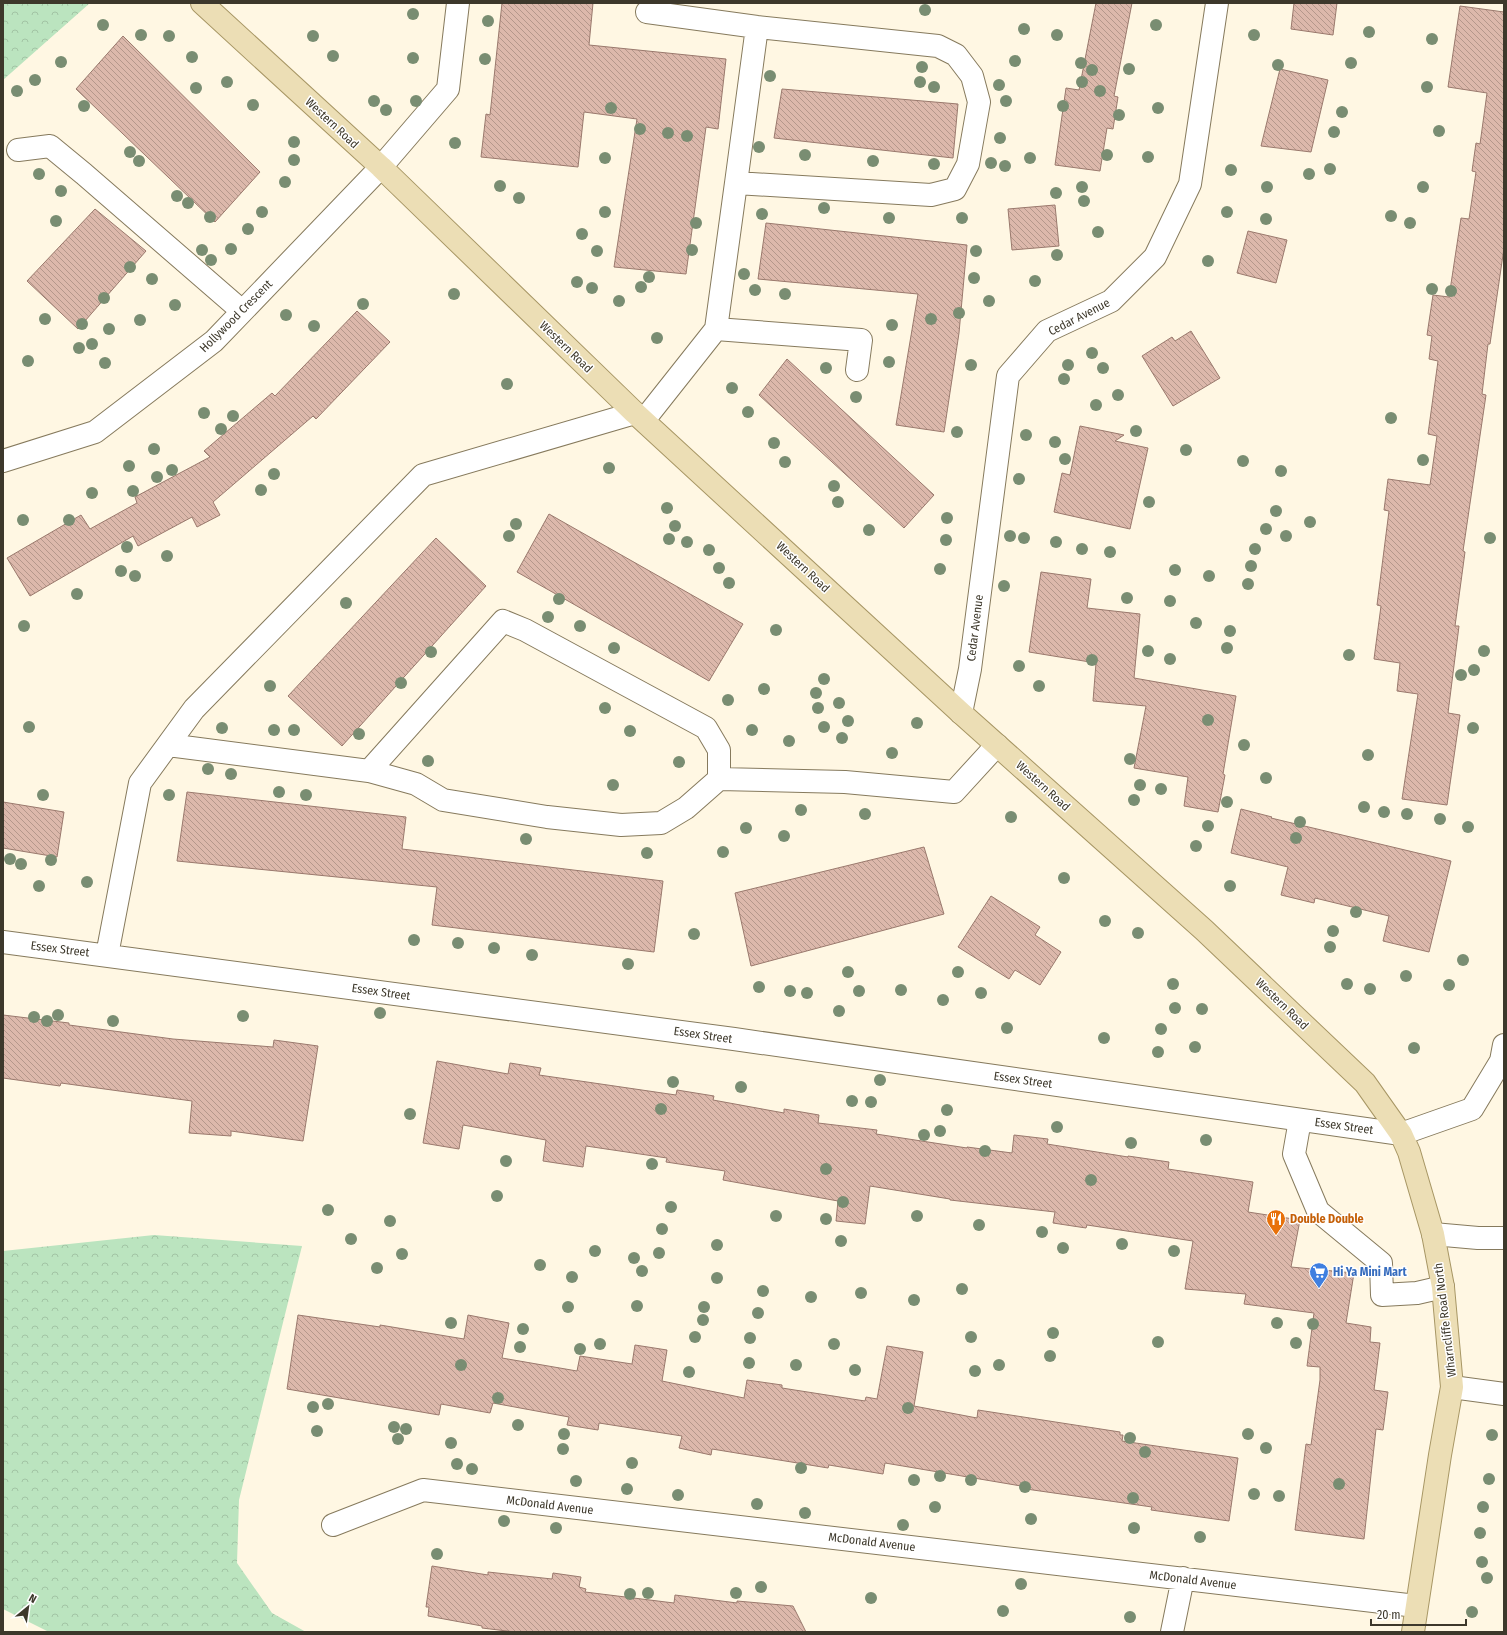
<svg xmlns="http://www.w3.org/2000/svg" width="1507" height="1635" font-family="'Fira Sans Condensed',sans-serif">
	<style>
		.forest { fill: url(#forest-crowns) }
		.building { fill: url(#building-back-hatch); stroke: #9a796d }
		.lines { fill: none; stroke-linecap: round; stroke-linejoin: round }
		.minor-casing { stroke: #867a5d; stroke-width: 24 }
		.major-casing { stroke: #a79664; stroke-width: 24 }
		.minor { stroke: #fff; stroke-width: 22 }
		.major { stroke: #ecdeb5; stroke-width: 22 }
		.tree { fill: #798d72 }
		.labels { text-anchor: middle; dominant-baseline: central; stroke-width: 3; stroke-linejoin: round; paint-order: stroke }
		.street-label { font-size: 12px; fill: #3d382b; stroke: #fff }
		.food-label { font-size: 12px; font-weight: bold; fill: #c56008; stroke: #fff; text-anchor: start }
		.shop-label { font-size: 12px; font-weight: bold; fill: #366cbe; stroke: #fff; text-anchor: start }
	</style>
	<defs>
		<pattern id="forest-crowns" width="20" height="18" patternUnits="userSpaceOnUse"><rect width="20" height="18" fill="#bbe4bf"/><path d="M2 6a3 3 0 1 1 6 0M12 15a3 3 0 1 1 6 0" fill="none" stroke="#a2c4a4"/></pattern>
		<pattern id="building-back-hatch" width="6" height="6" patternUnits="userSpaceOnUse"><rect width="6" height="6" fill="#dcb8ab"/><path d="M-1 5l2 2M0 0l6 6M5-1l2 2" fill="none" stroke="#b4978b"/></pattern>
	</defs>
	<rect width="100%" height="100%" fill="#fff7e3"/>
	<path class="forest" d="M3,3h87l-87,77z
		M154,1235l148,11 -63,254 -2,63 35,50 34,19h-257l-46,-23v-358z"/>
	<path class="building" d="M502,3h91l-4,42 137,14 -8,70 -12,-2 -20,147 -72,-7 23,-148 -53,-7 -6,55 -97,-10 5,-43 4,1z
		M1096,3h36l-18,93 4,1 -5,32 -6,-1 -7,43 -45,-6 11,-77 13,2z
		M1294,3h43l-4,32 -42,-6z
		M1460,6l44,6v236l-14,96h-2l-6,50 4,1 -23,156 2,1 -10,74h4l-11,87 12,2 -13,90 -45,-6 16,-105 -21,-3 3,-28 -26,-4 7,-53 -4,-1 12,-94 -5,-1 4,-31 42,6 7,-49 -9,-2 10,-73 -9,-2 3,-23 -5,-1 6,-40 16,2 12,-79 8,1 7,-47 -4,-1 4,-28 4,1 7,-51 -39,-6z
		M123,36l137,136 -45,50 -139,-133z
		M1280,69l48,11 -17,72 -50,-6z
		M782,89l176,15 -5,54 -179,-20z
		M1055,205l4,41 -47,4 -4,-41z
		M95,209l51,42 -68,78 -51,-48z
		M766,223l201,22 -8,88 -15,99 -48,-7 22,-131 -160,-15z
		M1248,231l39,9 -11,43 -39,-10z
		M357,311l33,31 -74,77 -3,-3 -100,86 7,13 -23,12 -5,-10 -54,29 -5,-10 -103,60 -23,-38 74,-43 9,14 47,-26 -2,-6 75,-40 -6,-6 68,-58 3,3z
		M1191,331l29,47 -47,28 -31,-50 30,-19 3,4z
		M787,359l147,136 -30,33 -145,-133z
		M1080,426l44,9 -9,6 33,7 -18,81 -76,-17 8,-39 8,2z
		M549,514l194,110 -34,57 -192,-109z
		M436,538l50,48 -144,160 -54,-50z
		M1041,572l50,7 -4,29 53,6 -6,64 102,18 -13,78 2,1 -7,37 -34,-6 4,-29 -54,-9 12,-62 -53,-5 3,-38 -67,-11z
		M187,792l219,25 -4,32 261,32 -9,71 -222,-27 5,-38 -260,-26z
		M3,802l61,10 -7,45 -54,-9z
		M1241,809l31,8 -1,1 180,43 -22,91 -46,-11 6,-25 -74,-18 -1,5 -33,-8 7,-28 -57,-14z
		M924,847l20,67 -193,52 -16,-73z
		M991,896l49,31 -5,8 26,17 -21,33 -25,-15 -6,9 -51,-32z
		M3,1015l66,8v2l104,14 100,8 1,-7 44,6 -15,95 -72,-10v5l-42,-3 3,-32 -131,-18 -1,3 -57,-8z
		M437,1061l71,13 2,-11 31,5 -2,7 137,20 1,-5 37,6 -1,4 71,13v-4l35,6 -1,8 59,7 -1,4 91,14v-1l45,6 2,-18 34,4 -1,5 81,13v-1l41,6 -1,7 85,13 -5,30 52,8 -9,47 63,6 -8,50 25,4 -1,15 10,1 -6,47 14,2 -5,38 -7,-1 -12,110 -69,-9 11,-86 5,1 9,-65v-13l-13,-1 7,-53 -70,-9 2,-10 -61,-5 8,-48 -106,-16 -1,3 -33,-5 2,-11 -105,-12v-1l-80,-13 -5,38 -29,-3 2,-20 -115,-21 2,-9 -59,-9 1,-4 -81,-12 -3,21 -40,-6 3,-21 -83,-15 -4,24 -36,-6z
		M298,1315l82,12v-2l84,14 4,-24 41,8 -7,35 75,13 3,-15 52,8 3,-19 32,5 -5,31 82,17 3,-18 35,5v3l83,13 1,-4 11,2 10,-53 36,6 -9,54 63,12 1,-8 142,22v3h3l-1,6 116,17 -9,63 -78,-11 1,-3 -126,-18 1,-2 -142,-24 -2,11 -54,-9 -1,3 -116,-19 -1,6 -32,-7 3,-12 -83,-13 -1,7 -31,-5 2,-8 -76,-14 -3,10 -49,-9 -2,11 -152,-26z
		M432,1566l56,9v-3l64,7 1,-6 28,4 -2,10 7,2 -1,3 89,11 1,-8 62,8v-2l56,5 13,26h-291l-33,-4v-2l-54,-10 1,-9h-3z"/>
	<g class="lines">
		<defs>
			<path id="minor" d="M647,12l110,15 181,19 18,9 16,21 7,26 -11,62 -13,25 -24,6 -195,-12 21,-156
				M18,150l32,-4 34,28 158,137
				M716,329l145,11 -4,30
				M644,420l72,-91 20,-146
				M3,461l92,-29 119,-91 167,-174 67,-78 10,-86
				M961,713l9,-44 38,-293 39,-45 64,-30 44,-44 35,-73 27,-181
				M168,745l201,26 47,13 27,16 104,17 74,8 40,-2 25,-15 33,-29 126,3 109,10 43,-47
				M369,771l134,-150 22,9 181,98 13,22v29
				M3,942l731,97 667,95 71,-25 29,-48 3,-16
				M107,955l33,-172 54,-74 229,-234 212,-62
				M1300,1120l-6,34 24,57 63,52 1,32 35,-2 26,-6
				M1433,1234l45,4h26
				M1452,1387l52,7
				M333,1525l90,-35 993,116
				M1172,1632l11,-54"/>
			<path id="major" d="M202,3l179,164 254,246 326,300 243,217 161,153 36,51 8,18 24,82 10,53 9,100 -12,68 -27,177"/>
		</defs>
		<use href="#minor" class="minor-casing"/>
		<use href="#major" class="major-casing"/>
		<use href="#minor" class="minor"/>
		<use href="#major" class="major"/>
	</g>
	<g class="tree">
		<circle cx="925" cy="10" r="6"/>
		<circle cx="413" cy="14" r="6"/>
		<circle cx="488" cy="21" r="6"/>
		<circle cx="103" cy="25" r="6"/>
		<circle cx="1156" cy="25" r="6"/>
		<circle cx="1024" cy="29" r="6"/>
		<circle cx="1369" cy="32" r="6"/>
		<circle cx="141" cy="35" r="6"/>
		<circle cx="1057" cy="35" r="6"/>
		<circle cx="1254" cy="35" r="6"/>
		<circle cx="169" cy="36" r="6"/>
		<circle cx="313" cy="36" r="6"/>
		<circle cx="1432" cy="39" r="6"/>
		<circle cx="333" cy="56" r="6"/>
		<circle cx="192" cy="57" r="6"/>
		<circle cx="413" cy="58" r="6"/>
		<circle cx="485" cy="59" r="6"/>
		<circle cx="1015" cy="61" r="6"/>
		<circle cx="61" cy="62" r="6"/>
		<circle cx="1081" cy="63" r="6"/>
		<circle cx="1351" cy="63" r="6"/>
		<circle cx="1278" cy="65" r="6"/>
		<circle cx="922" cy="67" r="6"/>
		<circle cx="1129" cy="69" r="6"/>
		<circle cx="1092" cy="70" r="6"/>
		<circle cx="770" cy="76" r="6"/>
		<circle cx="35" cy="80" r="6"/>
		<circle cx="227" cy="82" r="6"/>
		<circle cx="920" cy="82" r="6"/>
		<circle cx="1082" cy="82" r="6"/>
		<circle cx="999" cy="85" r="6"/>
		<circle cx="934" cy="87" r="6"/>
		<circle cx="1427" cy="87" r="6"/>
		<circle cx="196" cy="88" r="6"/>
		<circle cx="17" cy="91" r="6"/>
		<circle cx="1100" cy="91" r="6"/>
		<circle cx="374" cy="101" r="6"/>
		<circle cx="416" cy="101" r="6"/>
		<circle cx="1006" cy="101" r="6"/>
		<circle cx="253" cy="105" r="6"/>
		<circle cx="84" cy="106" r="6"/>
		<circle cx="1063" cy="106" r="6"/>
		<circle cx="611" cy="108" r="6"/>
		<circle cx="1158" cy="108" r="6"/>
		<circle cx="386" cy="110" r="6"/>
		<circle cx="1342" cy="112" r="6"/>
		<circle cx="1119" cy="115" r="6"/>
		<circle cx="640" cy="129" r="6"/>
		<circle cx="1439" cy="131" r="6"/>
		<circle cx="1334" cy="132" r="6"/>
		<circle cx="668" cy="133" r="6"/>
		<circle cx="687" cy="136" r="6"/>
		<circle cx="1000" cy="138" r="6"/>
		<circle cx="294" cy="142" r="6"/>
		<circle cx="455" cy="143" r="6"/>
		<circle cx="759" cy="147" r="6"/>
		<circle cx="130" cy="152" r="6"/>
		<circle cx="805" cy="155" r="6"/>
		<circle cx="1107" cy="155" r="6"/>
		<circle cx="1148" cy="157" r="6"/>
		<circle cx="605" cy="158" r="6"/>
		<circle cx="1030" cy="158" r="6"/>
		<circle cx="294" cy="160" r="6"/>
		<circle cx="139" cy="161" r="6"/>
		<circle cx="873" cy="161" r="6"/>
		<circle cx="991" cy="163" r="6"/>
		<circle cx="934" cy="164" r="6"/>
		<circle cx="1005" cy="166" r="6"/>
		<circle cx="1330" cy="169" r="6"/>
		<circle cx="1231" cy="170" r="6"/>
		<circle cx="39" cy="174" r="6"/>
		<circle cx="1309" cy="174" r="6"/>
		<circle cx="285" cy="182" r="6"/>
		<circle cx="500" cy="186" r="6"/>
		<circle cx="1082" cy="187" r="6"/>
		<circle cx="1267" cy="187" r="6"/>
		<circle cx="1423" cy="187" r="6"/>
		<circle cx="61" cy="191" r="6"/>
		<circle cx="1056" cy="193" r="6"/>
		<circle cx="177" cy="196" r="6"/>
		<circle cx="519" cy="198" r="6"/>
		<circle cx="1084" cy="201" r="6"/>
		<circle cx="188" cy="203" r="6"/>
		<circle cx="824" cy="208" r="6"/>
		<circle cx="262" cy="212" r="6"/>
		<circle cx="605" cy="212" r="6"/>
		<circle cx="1227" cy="212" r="6"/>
		<circle cx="762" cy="214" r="6"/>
		<circle cx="1391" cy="216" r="6"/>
		<circle cx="210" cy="217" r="6"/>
		<circle cx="889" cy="218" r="6"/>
		<circle cx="962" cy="218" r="6"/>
		<circle cx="1266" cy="219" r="6"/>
		<circle cx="56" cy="221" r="6"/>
		<circle cx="696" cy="223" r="6"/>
		<circle cx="1410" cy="223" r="6"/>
		<circle cx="248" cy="229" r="6"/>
		<circle cx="1098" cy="232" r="6"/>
		<circle cx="582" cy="234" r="6"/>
		<circle cx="231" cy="249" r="6"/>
		<circle cx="202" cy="250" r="6"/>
		<circle cx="692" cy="250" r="6"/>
		<circle cx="597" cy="251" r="6"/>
		<circle cx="976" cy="251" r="6"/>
		<circle cx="1057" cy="255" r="6"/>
		<circle cx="211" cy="260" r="6"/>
		<circle cx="1208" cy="261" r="6"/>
		<circle cx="130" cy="267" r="6"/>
		<circle cx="744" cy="274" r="6"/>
		<circle cx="649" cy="277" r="6"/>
		<circle cx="974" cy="278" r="6"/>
		<circle cx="152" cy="279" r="6"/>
		<circle cx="1035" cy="281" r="6"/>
		<circle cx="577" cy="282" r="6"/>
		<circle cx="641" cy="287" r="6"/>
		<circle cx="592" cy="288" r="6"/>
		<circle cx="1432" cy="289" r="6"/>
		<circle cx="755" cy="290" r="6"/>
		<circle cx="1451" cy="291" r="6"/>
		<circle cx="454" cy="294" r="6"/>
		<circle cx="785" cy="294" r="6"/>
		<circle cx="104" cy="298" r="6"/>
		<circle cx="619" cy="301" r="6"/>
		<circle cx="989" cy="301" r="6"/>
		<circle cx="363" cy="304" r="6"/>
		<circle cx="175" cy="305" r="6"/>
		<circle cx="959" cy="313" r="6"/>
		<circle cx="286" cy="315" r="6"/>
		<circle cx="45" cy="319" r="6"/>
		<circle cx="931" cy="319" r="6"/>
		<circle cx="140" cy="320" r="6"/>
		<circle cx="82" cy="324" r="6"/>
		<circle cx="892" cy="325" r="6"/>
		<circle cx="314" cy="326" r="6"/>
		<circle cx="109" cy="329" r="6"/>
		<circle cx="657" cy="338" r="6"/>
		<circle cx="92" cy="344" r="6"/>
		<circle cx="79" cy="348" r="6"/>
		<circle cx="1092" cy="353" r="6"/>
		<circle cx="28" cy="361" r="6"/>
		<circle cx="889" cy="362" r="6"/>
		<circle cx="105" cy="363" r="6"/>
		<circle cx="971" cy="365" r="6"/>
		<circle cx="1068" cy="365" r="6"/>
		<circle cx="826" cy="368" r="6"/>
		<circle cx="1103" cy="368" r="6"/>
		<circle cx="1064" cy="379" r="6"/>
		<circle cx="507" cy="384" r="6"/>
		<circle cx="732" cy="388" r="6"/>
		<circle cx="1118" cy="395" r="6"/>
		<circle cx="856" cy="397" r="6"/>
		<circle cx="1096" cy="405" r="6"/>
		<circle cx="748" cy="412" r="6"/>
		<circle cx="204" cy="413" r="6"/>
		<circle cx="233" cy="416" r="6"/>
		<circle cx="1391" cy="418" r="6"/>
		<circle cx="221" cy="429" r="6"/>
		<circle cx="1136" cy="431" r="6"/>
		<circle cx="957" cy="432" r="6"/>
		<circle cx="1026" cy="435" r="6"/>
		<circle cx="1055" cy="442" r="6"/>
		<circle cx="774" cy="443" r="6"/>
		<circle cx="154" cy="449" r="6"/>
		<circle cx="1186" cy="450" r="6"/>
		<circle cx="1065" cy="459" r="6"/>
		<circle cx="1423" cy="460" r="6"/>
		<circle cx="1243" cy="461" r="6"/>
		<circle cx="785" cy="462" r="6"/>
		<circle cx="129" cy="466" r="6"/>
		<circle cx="609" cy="468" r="6"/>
		<circle cx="172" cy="470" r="6"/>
		<circle cx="1281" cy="471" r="6"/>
		<circle cx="274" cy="474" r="6"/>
		<circle cx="157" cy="477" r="6"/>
		<circle cx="1019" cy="479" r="6"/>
		<circle cx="834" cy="486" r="6"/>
		<circle cx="261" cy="490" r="6"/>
		<circle cx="133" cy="491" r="6"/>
		<circle cx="92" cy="493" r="6"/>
		<circle cx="838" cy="502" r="6"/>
		<circle cx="1149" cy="502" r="6"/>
		<circle cx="667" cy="508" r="6"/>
		<circle cx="1276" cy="511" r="6"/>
		<circle cx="947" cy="518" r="6"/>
		<circle cx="23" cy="520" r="6"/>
		<circle cx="69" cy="520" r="6"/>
		<circle cx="1310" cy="522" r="6"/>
		<circle cx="516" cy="524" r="6"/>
		<circle cx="675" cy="526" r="6"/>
		<circle cx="1266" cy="529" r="6"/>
		<circle cx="869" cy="530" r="6"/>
		<circle cx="509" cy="536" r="6"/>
		<circle cx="1010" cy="536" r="6"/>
		<circle cx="1286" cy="536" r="6"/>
		<circle cx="1024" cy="538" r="6"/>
		<circle cx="1490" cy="538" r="6"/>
		<circle cx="669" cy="539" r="6"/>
		<circle cx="946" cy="540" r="6"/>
		<circle cx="687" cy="542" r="6"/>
		<circle cx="1056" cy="542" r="6"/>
		<circle cx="127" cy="547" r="6"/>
		<circle cx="1082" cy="549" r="6"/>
		<circle cx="1255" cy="549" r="6"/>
		<circle cx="709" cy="550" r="6"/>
		<circle cx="1110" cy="552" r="6"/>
		<circle cx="167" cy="556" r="6"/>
		<circle cx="1251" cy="566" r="6"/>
		<circle cx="719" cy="568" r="6"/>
		<circle cx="940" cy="569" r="6"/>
		<circle cx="1175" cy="570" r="6"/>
		<circle cx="121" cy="571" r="6"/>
		<circle cx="135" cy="576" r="6"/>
		<circle cx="1209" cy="576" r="6"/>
		<circle cx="729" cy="583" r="6"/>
		<circle cx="1248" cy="584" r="6"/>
		<circle cx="1004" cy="586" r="6"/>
		<circle cx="77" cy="594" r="6"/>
		<circle cx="1127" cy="598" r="6"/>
		<circle cx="559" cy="599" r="6"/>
		<circle cx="1170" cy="601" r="6"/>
		<circle cx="346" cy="603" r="6"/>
		<circle cx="548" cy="617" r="6"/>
		<circle cx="1196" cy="623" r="6"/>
		<circle cx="24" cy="626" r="6"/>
		<circle cx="580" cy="626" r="6"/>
		<circle cx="776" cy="630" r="6"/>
		<circle cx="1230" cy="631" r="6"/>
		<circle cx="614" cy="648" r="6"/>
		<circle cx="1227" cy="648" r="6"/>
		<circle cx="1148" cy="651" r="6"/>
		<circle cx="1484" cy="651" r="6"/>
		<circle cx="431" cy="652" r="6"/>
		<circle cx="1349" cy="655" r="6"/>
		<circle cx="1170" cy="659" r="6"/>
		<circle cx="1092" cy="660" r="6"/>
		<circle cx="1019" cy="666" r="6"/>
		<circle cx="1474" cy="670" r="6"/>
		<circle cx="1461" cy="675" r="6"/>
		<circle cx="824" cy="679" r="6"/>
		<circle cx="401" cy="683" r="6"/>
		<circle cx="270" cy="686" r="6"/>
		<circle cx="1039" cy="686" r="6"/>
		<circle cx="764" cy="689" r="6"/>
		<circle cx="816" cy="693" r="6"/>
		<circle cx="728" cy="700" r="6"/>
		<circle cx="839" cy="703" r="6"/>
		<circle cx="605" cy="708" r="6"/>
		<circle cx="818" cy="708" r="6"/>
		<circle cx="1208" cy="720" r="6"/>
		<circle cx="848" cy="721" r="6"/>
		<circle cx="917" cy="723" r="6"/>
		<circle cx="29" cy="727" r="6"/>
		<circle cx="824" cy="727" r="6"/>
		<circle cx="222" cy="728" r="6"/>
		<circle cx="1473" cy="728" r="6"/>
		<circle cx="274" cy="730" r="6"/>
		<circle cx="294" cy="730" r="6"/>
		<circle cx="752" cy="730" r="6"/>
		<circle cx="630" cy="731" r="6"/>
		<circle cx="359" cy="734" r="6"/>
		<circle cx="842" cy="738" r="6"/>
		<circle cx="789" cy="741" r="6"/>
		<circle cx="1244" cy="745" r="6"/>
		<circle cx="892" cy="753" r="6"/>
		<circle cx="1368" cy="755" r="6"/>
		<circle cx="1130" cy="759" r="6"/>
		<circle cx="428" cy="761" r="6"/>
		<circle cx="679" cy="762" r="6"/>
		<circle cx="208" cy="769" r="6"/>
		<circle cx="231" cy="774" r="6"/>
		<circle cx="1266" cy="778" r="6"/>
		<circle cx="613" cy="785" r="6"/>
		<circle cx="1140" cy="785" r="6"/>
		<circle cx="1161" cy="789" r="6"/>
		<circle cx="279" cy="792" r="6"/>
		<circle cx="43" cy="795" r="6"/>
		<circle cx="169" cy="795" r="6"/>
		<circle cx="306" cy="795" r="6"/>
		<circle cx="1134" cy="800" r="6"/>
		<circle cx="1227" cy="802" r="6"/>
		<circle cx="1364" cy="807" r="6"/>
		<circle cx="801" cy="810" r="6"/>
		<circle cx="1384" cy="812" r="6"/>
		<circle cx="865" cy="814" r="6"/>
		<circle cx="1407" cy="814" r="6"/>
		<circle cx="1011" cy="817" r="6"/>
		<circle cx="1440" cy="819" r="6"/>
		<circle cx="1300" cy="822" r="6"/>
		<circle cx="1208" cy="826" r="6"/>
		<circle cx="1468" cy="827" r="6"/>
		<circle cx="746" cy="828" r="6"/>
		<circle cx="784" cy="836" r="6"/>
		<circle cx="1296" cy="838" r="6"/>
		<circle cx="526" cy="839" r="6"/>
		<circle cx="1196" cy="846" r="6"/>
		<circle cx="723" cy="852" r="6"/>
		<circle cx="647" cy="853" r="6"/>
		<circle cx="10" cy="859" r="6"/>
		<circle cx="51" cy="860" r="6"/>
		<circle cx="21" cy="864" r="6"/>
		<circle cx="1064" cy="878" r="6"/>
		<circle cx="87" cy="882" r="6"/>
		<circle cx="39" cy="886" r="6"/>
		<circle cx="1230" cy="886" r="6"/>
		<circle cx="1356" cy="912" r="6"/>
		<circle cx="1105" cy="921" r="6"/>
		<circle cx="1333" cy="931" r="6"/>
		<circle cx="1138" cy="933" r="6"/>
		<circle cx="694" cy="934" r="6"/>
		<circle cx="414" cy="940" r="6"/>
		<circle cx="458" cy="943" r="6"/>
		<circle cx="1330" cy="947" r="6"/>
		<circle cx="494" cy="948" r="6"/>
		<circle cx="532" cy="955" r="6"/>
		<circle cx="1463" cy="960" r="6"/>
		<circle cx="628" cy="964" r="6"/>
		<circle cx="848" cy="972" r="6"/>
		<circle cx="958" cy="972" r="6"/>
		<circle cx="1406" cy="976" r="6"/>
		<circle cx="1173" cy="984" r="6"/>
		<circle cx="1347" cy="984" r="6"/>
		<circle cx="1449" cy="985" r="6"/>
		<circle cx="759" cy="987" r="6"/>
		<circle cx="1370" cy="989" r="6"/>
		<circle cx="901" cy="990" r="6"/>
		<circle cx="790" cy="991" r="6"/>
		<circle cx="859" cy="991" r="6"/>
		<circle cx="807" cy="993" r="6"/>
		<circle cx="981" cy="993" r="6"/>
		<circle cx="943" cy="1000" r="6"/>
		<circle cx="1175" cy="1008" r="6"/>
		<circle cx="1202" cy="1009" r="6"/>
		<circle cx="839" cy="1011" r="6"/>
		<circle cx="380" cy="1013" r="6"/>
		<circle cx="58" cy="1015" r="6"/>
		<circle cx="243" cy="1016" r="6"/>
		<circle cx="34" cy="1017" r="6"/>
		<circle cx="47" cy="1021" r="6"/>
		<circle cx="113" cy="1021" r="6"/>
		<circle cx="1007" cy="1028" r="6"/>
		<circle cx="1161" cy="1029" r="6"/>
		<circle cx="1104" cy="1038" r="6"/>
		<circle cx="1195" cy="1047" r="6"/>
		<circle cx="1414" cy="1048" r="6"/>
		<circle cx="1158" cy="1052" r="6"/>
		<circle cx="880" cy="1080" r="6"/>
		<circle cx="673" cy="1082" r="6"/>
		<circle cx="741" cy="1087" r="6"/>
		<circle cx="852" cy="1101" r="6"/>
		<circle cx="871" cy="1102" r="6"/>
		<circle cx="661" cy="1109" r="6"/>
		<circle cx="947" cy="1110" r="6"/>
		<circle cx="410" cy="1114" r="6"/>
		<circle cx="1057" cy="1127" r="6"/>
		<circle cx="940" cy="1131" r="6"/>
		<circle cx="924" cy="1135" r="6"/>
		<circle cx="1206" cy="1140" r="6"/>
		<circle cx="1131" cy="1143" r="6"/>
		<circle cx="985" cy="1151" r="6"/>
		<circle cx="506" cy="1161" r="6"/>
		<circle cx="652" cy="1164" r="6"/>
		<circle cx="826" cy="1169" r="6"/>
		<circle cx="1091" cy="1180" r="6"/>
		<circle cx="497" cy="1196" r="6"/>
		<circle cx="843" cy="1202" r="6"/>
		<circle cx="671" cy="1207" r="6"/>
		<circle cx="328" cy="1210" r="6"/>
		<circle cx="776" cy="1216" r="6"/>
		<circle cx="917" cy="1216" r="6"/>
		<circle cx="826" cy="1219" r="6"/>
		<circle cx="390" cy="1221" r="6"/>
		<circle cx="979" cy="1225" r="6"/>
		<circle cx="662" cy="1229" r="6"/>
		<circle cx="1042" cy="1232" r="6"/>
		<circle cx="351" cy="1239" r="6"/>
		<circle cx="841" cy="1241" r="6"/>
		<circle cx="1122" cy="1244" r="6"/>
		<circle cx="717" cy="1245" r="6"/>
		<circle cx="1063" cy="1248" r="6"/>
		<circle cx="595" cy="1251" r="6"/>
		<circle cx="1174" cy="1251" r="6"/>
		<circle cx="659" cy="1253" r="6"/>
		<circle cx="402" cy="1254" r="6"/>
		<circle cx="634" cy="1258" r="6"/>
		<circle cx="540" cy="1265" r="6"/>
		<circle cx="377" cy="1268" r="6"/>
		<circle cx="642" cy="1271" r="6"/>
		<circle cx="572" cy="1277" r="6"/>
		<circle cx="717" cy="1278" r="6"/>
		<circle cx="962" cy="1289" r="6"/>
		<circle cx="763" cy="1291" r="6"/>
		<circle cx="861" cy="1293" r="6"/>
		<circle cx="811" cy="1297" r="6"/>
		<circle cx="914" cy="1300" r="6"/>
		<circle cx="637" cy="1306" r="6"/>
		<circle cx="568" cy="1307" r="6"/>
		<circle cx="704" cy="1307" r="6"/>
		<circle cx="758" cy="1313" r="6"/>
		<circle cx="703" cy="1320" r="6"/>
		<circle cx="451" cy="1323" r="6"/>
		<circle cx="1277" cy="1323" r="6"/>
		<circle cx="1313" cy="1324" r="6"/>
		<circle cx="523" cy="1329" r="6"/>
		<circle cx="1053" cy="1333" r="6"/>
		<circle cx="695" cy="1337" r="6"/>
		<circle cx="971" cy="1337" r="6"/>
		<circle cx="750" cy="1338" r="6"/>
		<circle cx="1158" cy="1342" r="6"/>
		<circle cx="1296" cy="1343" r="6"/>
		<circle cx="600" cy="1344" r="6"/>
		<circle cx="834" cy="1344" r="6"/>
		<circle cx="520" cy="1347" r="6"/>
		<circle cx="580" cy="1349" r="6"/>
		<circle cx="1050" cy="1356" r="6"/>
		<circle cx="749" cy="1363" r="6"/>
		<circle cx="461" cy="1365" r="6"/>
		<circle cx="796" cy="1365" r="6"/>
		<circle cx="999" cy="1365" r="6"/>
		<circle cx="855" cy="1370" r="6"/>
		<circle cx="975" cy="1371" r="6"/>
		<circle cx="689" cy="1372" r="6"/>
		<circle cx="498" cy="1398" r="6"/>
		<circle cx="328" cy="1404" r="6"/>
		<circle cx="313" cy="1407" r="6"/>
		<circle cx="908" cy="1408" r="6"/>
		<circle cx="518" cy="1425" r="6"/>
		<circle cx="394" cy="1427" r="6"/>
		<circle cx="406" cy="1429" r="6"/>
		<circle cx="317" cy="1431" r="6"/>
		<circle cx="564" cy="1434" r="6"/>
		<circle cx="1248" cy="1434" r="6"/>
		<circle cx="1492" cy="1435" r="6"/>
		<circle cx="1130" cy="1438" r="6"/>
		<circle cx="398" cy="1439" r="6"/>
		<circle cx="451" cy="1443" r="6"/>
		<circle cx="1266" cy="1448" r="6"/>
		<circle cx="563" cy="1449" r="6"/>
		<circle cx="1145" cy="1452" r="6"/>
		<circle cx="632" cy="1463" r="6"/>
		<circle cx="457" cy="1464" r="6"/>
		<circle cx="801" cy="1468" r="6"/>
		<circle cx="472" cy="1469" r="6"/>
		<circle cx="940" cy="1476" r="6"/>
		<circle cx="1489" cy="1479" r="6"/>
		<circle cx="914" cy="1480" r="6"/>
		<circle cx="971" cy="1480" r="6"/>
		<circle cx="576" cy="1481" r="6"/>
		<circle cx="1339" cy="1484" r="6"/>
		<circle cx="1025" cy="1487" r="6"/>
		<circle cx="627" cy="1489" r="6"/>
		<circle cx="1254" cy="1494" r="6"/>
		<circle cx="678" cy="1495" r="6"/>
		<circle cx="1279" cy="1496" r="6"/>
		<circle cx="1133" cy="1498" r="6"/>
		<circle cx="757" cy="1504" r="6"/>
		<circle cx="935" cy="1507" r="6"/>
		<circle cx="1483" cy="1507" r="6"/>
		<circle cx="805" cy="1513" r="6"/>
		<circle cx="1031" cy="1519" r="6"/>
		<circle cx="504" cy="1521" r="6"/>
		<circle cx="903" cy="1525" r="6"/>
		<circle cx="556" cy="1528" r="6"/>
		<circle cx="1134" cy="1528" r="6"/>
		<circle cx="1480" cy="1533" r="6"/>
		<circle cx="1200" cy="1537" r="6"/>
		<circle cx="437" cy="1554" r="6"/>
		<circle cx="1482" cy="1562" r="6"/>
		<circle cx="1487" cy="1578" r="6"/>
		<circle cx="1021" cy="1584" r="6"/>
		<circle cx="761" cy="1587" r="6"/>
		<circle cx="648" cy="1593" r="6"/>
		<circle cx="736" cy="1593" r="6"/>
		<circle cx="630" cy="1594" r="6"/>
		<circle cx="871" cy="1598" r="6"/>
		<circle cx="1003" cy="1611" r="6"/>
		<circle cx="1472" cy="1612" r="6"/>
		<circle cx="1130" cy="1617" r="6"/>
	</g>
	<defs>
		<symbol id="restaurant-pin" viewBox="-11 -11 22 30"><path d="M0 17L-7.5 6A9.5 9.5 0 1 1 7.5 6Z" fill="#e8710a" stroke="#fff"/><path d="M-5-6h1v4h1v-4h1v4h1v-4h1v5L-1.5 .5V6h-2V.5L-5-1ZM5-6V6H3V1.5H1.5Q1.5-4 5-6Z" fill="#fff"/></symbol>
		<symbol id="supermarket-pin" viewBox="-11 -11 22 30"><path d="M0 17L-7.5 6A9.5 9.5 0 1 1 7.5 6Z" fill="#3f7fe0" stroke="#fff"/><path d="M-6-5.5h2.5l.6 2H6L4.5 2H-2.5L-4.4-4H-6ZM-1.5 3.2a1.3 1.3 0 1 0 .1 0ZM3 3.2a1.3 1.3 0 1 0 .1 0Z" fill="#fff"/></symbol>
	</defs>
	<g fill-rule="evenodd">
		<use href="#restaurant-pin" x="1265" y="1208" width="22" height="30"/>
		<use href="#supermarket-pin" x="1308" y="1261" width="22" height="30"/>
	</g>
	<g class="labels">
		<g class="street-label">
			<text transform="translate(332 123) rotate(43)">Western Road</text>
			<text transform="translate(236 316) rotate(-45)">Hollywood Crescent</text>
			<text transform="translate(1079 317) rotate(-27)">Cedar Avenue</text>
			<text transform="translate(566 347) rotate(44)">Western Road</text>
			<text transform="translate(803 567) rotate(43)">Western Road</text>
			<text transform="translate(975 628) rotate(-83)">Cedar Avenue</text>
			<text transform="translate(1043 786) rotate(42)">Western Road</text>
			<text transform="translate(60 949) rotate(7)">Essex Street</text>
			<text transform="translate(381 992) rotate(8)">Essex Street</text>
			<text transform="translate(1282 1004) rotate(44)">Western Road</text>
			<text transform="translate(703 1035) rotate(8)">Essex Street</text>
			<text transform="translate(1023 1080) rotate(8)">Essex Street</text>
			<text transform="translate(1344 1126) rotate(8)">Essex Street</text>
			<text transform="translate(1445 1320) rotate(-97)">Wharncliffe Road North</text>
			<text transform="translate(550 1505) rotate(7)">McDonald Avenue</text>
			<text transform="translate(872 1542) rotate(7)">McDonald Avenue</text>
			<text transform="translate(1193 1580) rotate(7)">McDonald Avenue</text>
		</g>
		<g class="food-label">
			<text x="1290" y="1219">Double Double</text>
		</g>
		<g class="shop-label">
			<text x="1333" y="1272">Hi Ya Mini Mart</text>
		</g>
	</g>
	<rect width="1507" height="1635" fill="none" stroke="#3d382b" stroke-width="8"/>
	<g transform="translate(28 1607) rotate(29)" stroke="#ffffff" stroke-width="3" paint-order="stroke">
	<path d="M0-3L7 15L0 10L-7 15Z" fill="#3d382b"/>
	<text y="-6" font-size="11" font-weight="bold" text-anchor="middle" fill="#3d382b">N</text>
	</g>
	<path d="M1371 1619v6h95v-6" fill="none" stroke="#3d382b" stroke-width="2"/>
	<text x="1377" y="1619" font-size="12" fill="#3d382b" stroke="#ffffff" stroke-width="3" paint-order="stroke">20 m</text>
</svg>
